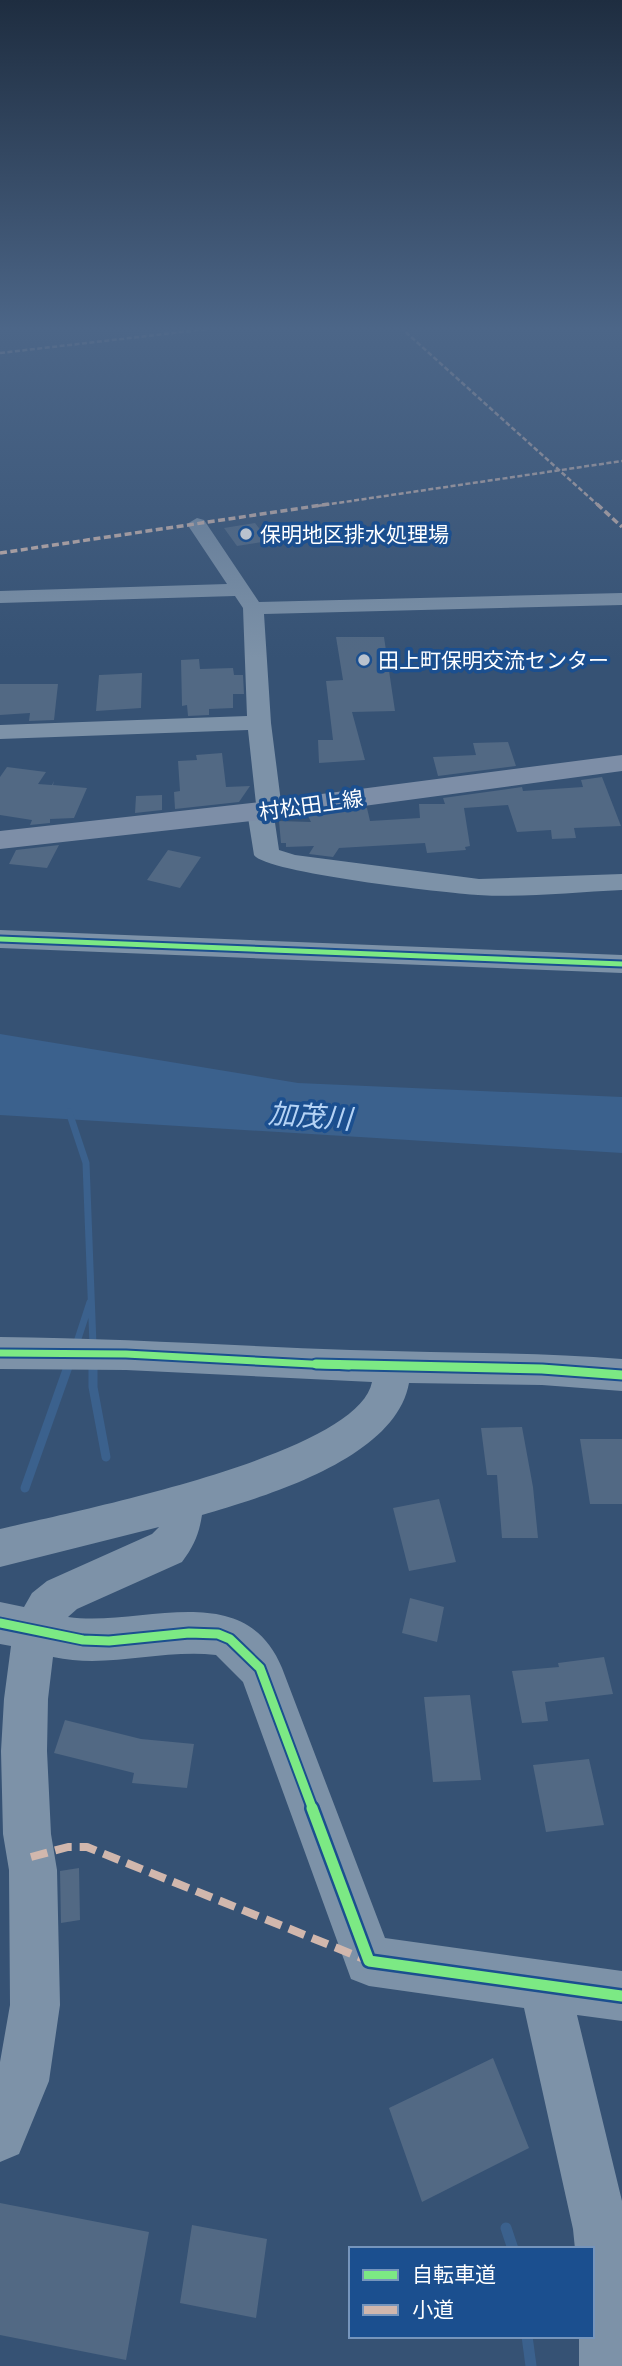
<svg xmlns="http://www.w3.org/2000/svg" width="622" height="2366" font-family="'Space Grotesk','Noto Sans JP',sans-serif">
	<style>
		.water { fill: #3b618d }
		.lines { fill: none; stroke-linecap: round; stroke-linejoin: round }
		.stream-far2 { stroke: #3b618d; stroke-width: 7 }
		.stream-far1 { stroke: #3b618d; stroke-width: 9 }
		.stream { stroke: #3b618d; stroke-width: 11 }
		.building { fill: #526984 }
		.minor { fill: #7d92a8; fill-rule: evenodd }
		.major { fill: #7d8ea7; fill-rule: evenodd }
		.quiet-far2 { stroke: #d1b7ad; stroke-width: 2.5; stroke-dasharray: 5 2.5; stroke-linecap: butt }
		.quiet-far1 { stroke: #d1b7ad; stroke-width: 3.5; stroke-dasharray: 7 3.5; stroke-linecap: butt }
		.quiet { stroke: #d1b7ad; stroke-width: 8; stroke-dasharray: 17 8; stroke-linecap: butt }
		.cycleway-far3-casing { stroke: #1b4f8f; stroke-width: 9 }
		.cycleway-far2-casing { stroke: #1b4f8f; stroke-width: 11 }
		.cycleway-far1-casing { stroke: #1b4f8f; stroke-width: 13 }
		.cycleway-casing { stroke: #1b4f8f; stroke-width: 16 }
		.cycleway-far3 { stroke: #7ce984; stroke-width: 5 }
		.cycleway-far2 { stroke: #7ce984; stroke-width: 7 }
		.cycleway-far1 { stroke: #7ce984; stroke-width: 9 }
		.cycleway { stroke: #7ce984; stroke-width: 11 }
		.poi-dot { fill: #b9c2ce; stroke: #1b4f8f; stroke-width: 2.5 }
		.labels { text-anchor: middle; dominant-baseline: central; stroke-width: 7; stroke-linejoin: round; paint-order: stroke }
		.far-poi-label { font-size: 21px; fill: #fff; stroke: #1b4f8f; text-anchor: start }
		.far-street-label { font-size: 21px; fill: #fff; stroke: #1b4f8f }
		.water-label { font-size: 28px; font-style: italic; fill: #b5d3f5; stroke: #1b4f8f }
	</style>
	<rect width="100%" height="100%" fill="#365274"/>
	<path class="water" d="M0,1034l298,49 324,14v56l-622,-38z"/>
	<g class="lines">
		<path class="stream-far2" d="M69,1112l17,51 7,182
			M75,1348l15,-46
			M93,1361v5
			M69,1366l1,-4"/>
		<path class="stream-far1" d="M93,1364v23l13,70
			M25,1488l44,-124"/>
		<path class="stream" d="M506,2228l7,21
			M527,2336l4,30"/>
	</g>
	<path class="building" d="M255,523l14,18 -32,5 -13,-18z
		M336,637h48l11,74 -43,1 13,48 -46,3 -1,-23h15l-7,-59 17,-1z
		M199,659l1,10 33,-1 1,7h9l1,19h-11v14l-24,1v6l-21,1 -1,-11 -5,1 -1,-46z
		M142,673l-1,35 -45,3 3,-36z
		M0,684h58l-4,36 -25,1 1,-8 -30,2z
		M508,742l8,24 -78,10 -5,-19 43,-2 -3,-12z
		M222,753l4,34 24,-1 -11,16 -64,7 -1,-17 6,-1 -2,-30 19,-1 -1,-5z
		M7,767l39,5 -8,12 14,1 2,-4 -1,4 34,3 -13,30 -24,1v4l-20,2 2,-5 -32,-5v-38z
		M602,777l19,49 -47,2 2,10 -24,1 -1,-9 -34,2 -9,-27 -44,3 6,38 -5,1 1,3 -39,3 -2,-10 -86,5 -6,9 -24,-3 5,-8 -28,1v-4h-5l-2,-22 32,1 -3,-6 59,-8 3,13 50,-3 -1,-14h26l-2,-6 79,-11 1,4 60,-4 -2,-7z
		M162,795v15l-27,3 1,-17z
		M59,845l-12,23 -38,-4 7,-14z
		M168,850l33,7 -21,31 -33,-8z
		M522,1427l11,60 5,51h-36l-5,-63h-10l-6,-47z
		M580,1439h42v65h-32z
		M439,1499l17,63 -47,9 -16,-63z
		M410,1598l34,9 -7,35 -35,-9z
		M604,1657l9,37 -68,8 3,19 -26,2 -10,-52 47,-4 -1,-4z
		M470,1695l11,85 -48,2 -9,-85z
		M65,1720l76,19 53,5 -7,44 -55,-5 2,-10 -80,-20z
		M589,1759l15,66 -58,7 -13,-67z
		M79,1868l1,52 -19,3 -1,-52z
		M493,2058l36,90 -107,54 -33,-94z
		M0,2203l149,29 -23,128 -126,-25z
		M192,2225l75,14 -11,79 -76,-15z"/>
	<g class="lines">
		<path class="minor" d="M197,518l7,2 55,82 363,-9v12l-358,9 7,109 11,87 -8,6 5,34 16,5 184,24 143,-5v16c-47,2 -97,8 -144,5 -32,-2 -212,-22 -224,-40l-7,-44 9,-7 -8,-74 -248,9v-14l247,-9 -4,-108 -8,-12 -235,7v-12l227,-7 -40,-60z
			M0,930l622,25v18l-622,-25z
			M0,1337c117,1 234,9 351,13 90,3 181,2 271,9v32l-80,-6 -133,-2c-13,75 -142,113 -207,132 -3,19 -8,31 -20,47l-105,47 -9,8c73,11 176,-41 214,51l103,270 237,33v50l-45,-6 45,186v165h-43v-30h13v-87h-17l-2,-20 -49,-221 -155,-22 -18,-7 -108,-297 -27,-27c-55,-6 -108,14 -163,2l-5,42 -1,52 4,83 6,36 3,135 -11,76 -30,73 -19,8v-100l10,-57 -1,-135 -6,-36 -2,-83 3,-52 7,-53 -11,-2v-42l24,5 8,-14 15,-12 105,-47 7,-7 -159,40v-38c69,-17 358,-73 372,-147l-246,-12 -126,-1z"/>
		<path class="major" d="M622,755v16l-362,49 -260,29v-18l260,-29z"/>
		<path class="quiet-far2" d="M400,327l199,179
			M0,353l225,-26
			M317,506l305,-45"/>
		<path class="quiet-far1" d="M597,504l25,23
			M0,553l329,-49"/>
		<path class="quiet" d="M31,1857l37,-10h19l282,114"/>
		<defs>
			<path id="cycleway-far3" d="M0,939l622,25"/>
			<path id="cycleway-far2" d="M0,1353l126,1 223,12"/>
			<path id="cycleway-far1" d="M316,1364l226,5 80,6
				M0,1623l83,17 26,1 80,-8 29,1 12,5 30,29 53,142"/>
			<path id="cycleway" d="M312,1808l57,153 253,35"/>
		</defs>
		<use href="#cycleway-far3" class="cycleway-far3-casing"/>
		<use href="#cycleway-far2" class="cycleway-far2-casing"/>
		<use href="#cycleway-far1" class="cycleway-far1-casing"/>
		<use href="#cycleway" class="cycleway-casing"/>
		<use href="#cycleway-far3" class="cycleway-far3"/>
		<use href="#cycleway-far2" class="cycleway-far2"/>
		<use href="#cycleway-far1" class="cycleway-far1"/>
		<use href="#cycleway" class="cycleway"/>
	</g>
	<linearGradient id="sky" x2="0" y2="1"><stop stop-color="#1e2d40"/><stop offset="0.5" stop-color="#4c6688"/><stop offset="1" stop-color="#4c6688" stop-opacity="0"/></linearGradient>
	<rect width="622" height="658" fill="url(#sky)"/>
	<g class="poi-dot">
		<circle cx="246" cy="534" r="7"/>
		<circle cx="364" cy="660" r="7"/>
	</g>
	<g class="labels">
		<g class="far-poi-label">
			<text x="260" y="534">保明地区排水処理場</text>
			<text x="378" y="660">田上町保明交流センター</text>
		</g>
		<g class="far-street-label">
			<text transform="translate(311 805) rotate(-8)">村松田上線</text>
		</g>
		<g class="water-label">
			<text transform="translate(310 1116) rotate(4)">加茂川</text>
		</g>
	</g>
	<rect x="349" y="2247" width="245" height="91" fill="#1b4f8f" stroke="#7695bc" stroke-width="2"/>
	<rect x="363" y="2270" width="35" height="10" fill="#7ce984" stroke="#7695bc" stroke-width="2"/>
	<text x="412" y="2282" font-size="21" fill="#ffffff">自転車道</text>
	<rect x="363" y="2305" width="35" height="10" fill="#d1b7ad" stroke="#7695bc" stroke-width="2"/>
	<text x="412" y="2317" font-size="21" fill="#ffffff">小道</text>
</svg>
